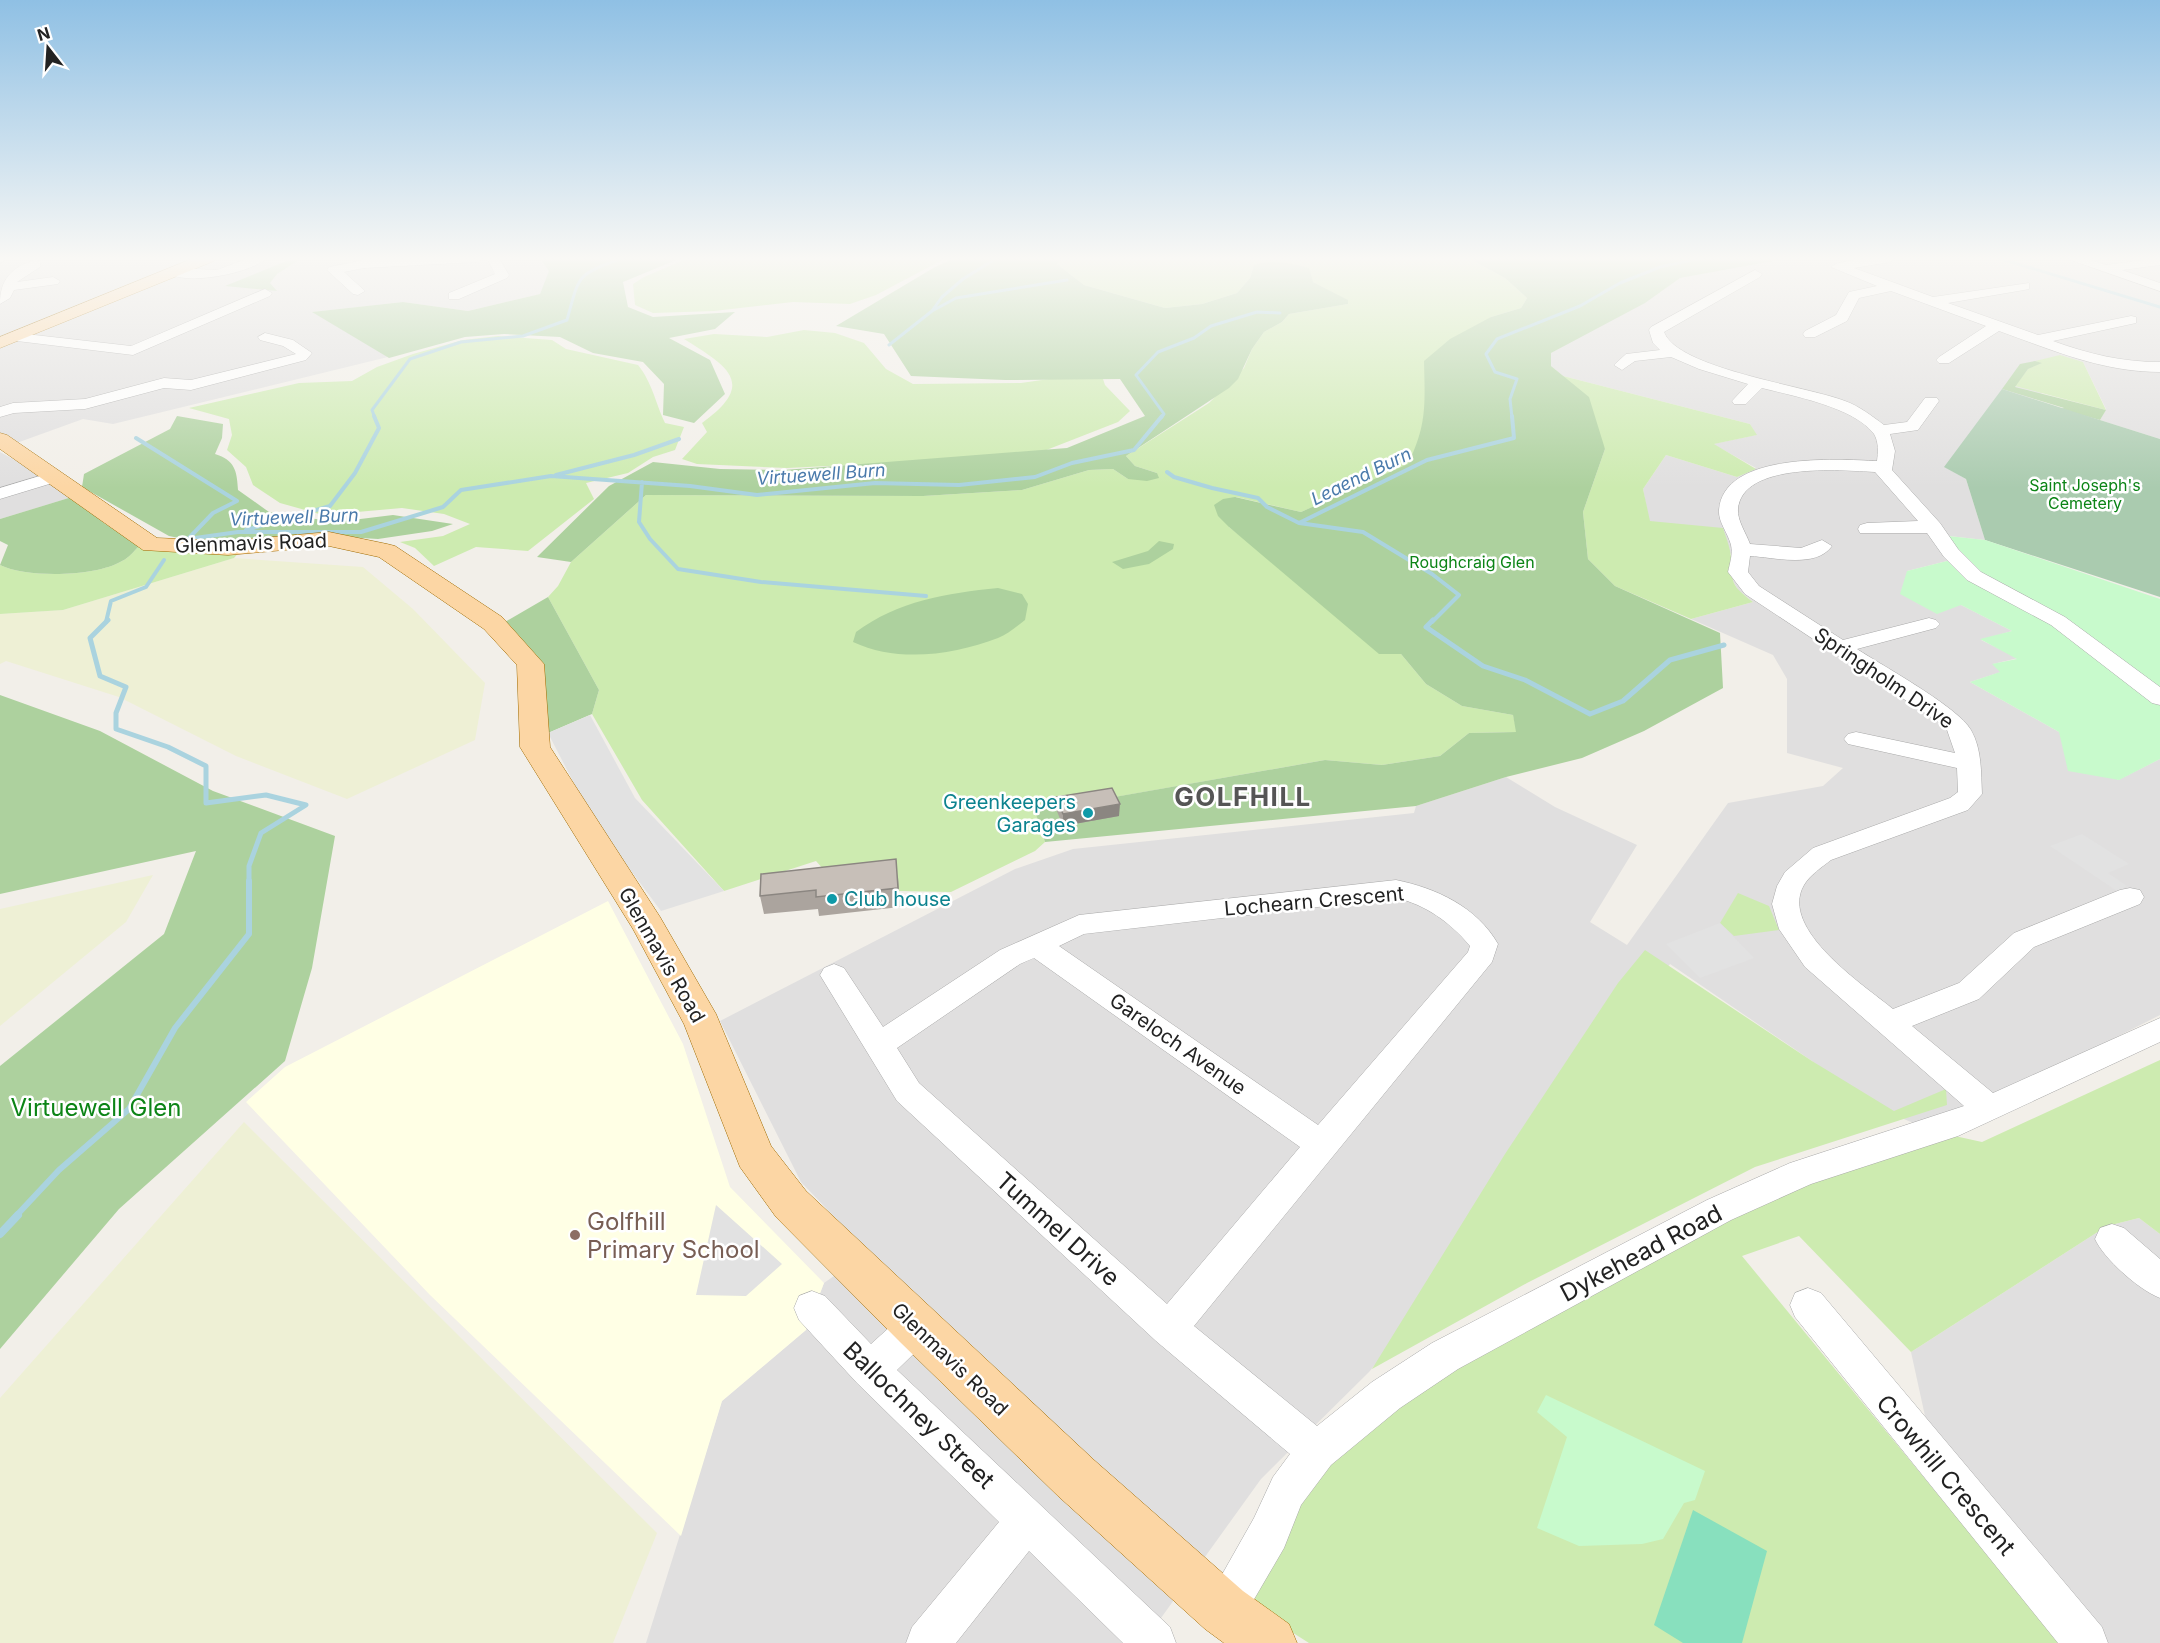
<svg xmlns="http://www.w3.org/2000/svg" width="2160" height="1643" font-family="Inter,sans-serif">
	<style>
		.residential { fill: #e0dfdf }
		.education { fill: #ffffe5 }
		.farmland { fill: #eef0d5 }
		.grass { fill: #cdebb0 }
		.forest { fill: #add19e }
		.cemetery { fill: #aacbaf }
		.park { fill: #c8facc }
		.pitch { fill: #88e0be }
		.parking { fill: #e2e2e2 }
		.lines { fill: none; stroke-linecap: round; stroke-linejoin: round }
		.stream-far4 { stroke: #aad3df; stroke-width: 3 }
		.stream-far3 { stroke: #aad3df; stroke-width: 4 }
		.stream-far2 { stroke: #aad3df; stroke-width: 5 }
		.stream-far1 { stroke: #aad3df; stroke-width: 6 }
		.stream { stroke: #aad3df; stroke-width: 8 }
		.minor-casing { stroke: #a9a9a9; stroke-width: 1 }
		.major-casing { stroke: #a06b00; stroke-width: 1 }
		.minor { fill: #fff; fill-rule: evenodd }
		.major { fill: #fcd6a4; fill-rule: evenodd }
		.wall { fill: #aba49e }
		.shaded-wall { fill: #8b8681 }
		.building { fill: #c7bfb8; stroke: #8b8681; stroke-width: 1.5 }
		.culture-dot { fill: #0f9aa8; stroke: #fff; stroke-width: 2 }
		.education-dot { fill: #8d6e63; stroke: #fff; stroke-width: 2 }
		.labels { text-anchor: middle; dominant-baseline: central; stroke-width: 5; stroke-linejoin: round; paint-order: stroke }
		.far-park-label { font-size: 16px; fill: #0c8416; stroke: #fff }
		.far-water-label { font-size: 18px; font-style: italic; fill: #4a7aab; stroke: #fff }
		.street-label { font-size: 20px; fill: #222; stroke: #fff }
		.culture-label { font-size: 20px; fill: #0d838f; stroke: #fff; text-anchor: end }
		.near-park-label { font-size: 24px; fill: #0c8416; stroke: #fff }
		.near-education-label { font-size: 24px; fill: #785e54; stroke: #fff; text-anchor: start }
		.near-street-label { font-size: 24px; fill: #222; stroke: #fff }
		.district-label { font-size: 26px; font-weight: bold; letter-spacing: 1.5px; fill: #555; stroke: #fff }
	</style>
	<rect width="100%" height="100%" fill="#f2efe9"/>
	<path class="residential" d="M0,258h540l10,13 -10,23 -72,17 -65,-9 -90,10 75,45 -275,67 -30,-5 -83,30z
		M1788,258h372v181l-60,-19 6,-11 -23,-47 -138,105 21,12 19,61 -36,-4 -2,25 -40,10 54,34 51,26 -31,9 37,18 -25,6 8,8 -31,10 89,50 59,48 42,-21v256l-228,116 -47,-20 -215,-147 -235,331 -66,77 -108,107 -118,164h-497l76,-242 84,-71 18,-47 44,-31 -67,-70 -81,-161 295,-152 58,-20 341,-36 2,-7 90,-29 49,30 82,38 -47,77 37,23 101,-142 95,-17 20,-18 -56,-15v-74l-14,-24 -82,-36 62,-17 -15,-12 -8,-14 1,-22 -82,-33 -6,-32 23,-34 71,22 19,-9 -43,-24 43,-9 -6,-11 -187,-48 -12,-10v-13l129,-75z
		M0,452l79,43 -79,24z
		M2139,1218l21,16v409h-63l-165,-195 -21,-96 196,-126z"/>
	<path class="education" d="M608,901l75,143 47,143 94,96 -18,47 -84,71 -41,135 -251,-241 -184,-193 39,-35z"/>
	<path class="farmland" d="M234,558l129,9 50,42 72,74 -10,57 -128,59 -111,-43 -117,-59 -113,-36 -6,3v-50l63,-4z
		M153,875l-27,47 -126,104v-117z
		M244,1122l413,411 -44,110h-613v-245z"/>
	<path class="grass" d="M689,258h257l-70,37 -26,9 -57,-2 -79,9 -61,2 -18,-8 -2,-21 11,-7z
		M1063,258h405l37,20 22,20 -6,10 -30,9 -66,91 -3,28 -14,29 -107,47 -65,-15 -7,30 51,40 121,87 25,30 36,22 51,9 4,17 -48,1 -29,23 -58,9 -57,-5 -289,51 9,31 -10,9 -84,41 -52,-1 -75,-21 -8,-9 -92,30 -82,-91 -50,-86 7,-24 -51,-93 10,-11 13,-24 75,-67 277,1 99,-6 67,-20 24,-1 15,10 29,-6 -22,-7 -9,-10 83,-53 35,-35 8,-19 12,-17 18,-10 7,-8 59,-10 -1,-4 -34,-18 -59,-17 -4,13 -13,15 -35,11 -37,4 -81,-23 -27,-21z
		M804,330l31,3 29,10 22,26 27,15 108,-1 56,-8 22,-8 6,18 25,26 -12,11 -87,34 -244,12 -90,-4 -15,-5 25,-27 -5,-9c56,-40 25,-57 -18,-84l30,-5 53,3z
		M498,336l54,4 14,9 72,16c15,19 17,37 27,58l19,4 -9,23 -22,7 -25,16 -42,10 8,16 -66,52 -52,-4 -42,19 -19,-18 -15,-6 43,-6 27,-12 -26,-10 -42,-6 -79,7 -43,-12 -27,-18 -7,-18 -19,-17 5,-15 -3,-16 -40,-11 110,-25 53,-2 25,-14 36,-13 50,-14z
		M2060,355l23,7 23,48 -91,-24 13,-17 13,-6 -6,-2z
		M1563,376l187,48 7,11 -43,9 42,25 -19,8 -71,-22 -23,34 7,32 73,7c3,9 7,19 8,29 1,27 0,28 22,45l-62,17 -76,-33 -27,-27 -5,-47 22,-63z
		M139,546l102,4 -7,8 -171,52 -63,4v-49c26,13 96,12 122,-4 7,-3 12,-10 17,-15z
		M1738,893l31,13 10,24 -45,6 -14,-13z
		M1645,950l167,111 82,50 52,-22 1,16 -192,62 -228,116 -155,86 133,-215 113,-171z
		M2160,1060v174l-21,-16 -32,8 -196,126 -112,-116 -57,20 318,387h-751l-69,-44 54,-100 116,-120 290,-158 232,-90 50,11z"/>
	<path class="forest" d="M302,258l-25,16 -7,9 7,8 -52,-5 64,-26z
		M540,258h141l-58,24 5,25 25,10 82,-5 -20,17 -46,9 41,22 15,34 -31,29 -31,-8 1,-31 -21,-22 -50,-9 -33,-16 -56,-3 -39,3 -76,21 -77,-46 91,-10 65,9 72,-17 9,-23z
		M955,258h108l-6,6 27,21 81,23 37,-4 35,-11 13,-15 4,-13c19,-6 36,-2 55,3l4,14 35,18v4l-59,10 -7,8 -18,10 -12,17 -14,30 -9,9 -103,68 9,10 22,7 2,5 -12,3 -19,-2 -15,-10 -24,1 -67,20 -99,6 -277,-1 -75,67 -34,-5 72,-71 44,-24 67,7 64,1 283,-22 78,-32 -25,-37 -115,1 -94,-4 -27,-42 -48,-8 99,-59z
		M1468,258h321l-109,20 -35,25 -94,50v13l38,31 16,52 -22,63 5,47 27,27 105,47 3,55 -79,43 -62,27 -76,19 -90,29 -371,36 -10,-31 290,-51 57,5 58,-9 29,-23 47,-1 -3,-17 -51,-9 -36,-22 -25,-30h-22l-150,-127 -11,-11 -4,-11 9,-6 12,-2 66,15 107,-48c19,-40 17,-59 16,-103l26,-22 41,-22 30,-9 6,-10 -22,-20z
		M2035,361l7,2 -14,6 -13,18 91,23 -6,10 -22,-6 -24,-3 10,-3 -62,-19 18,-25z
		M177,416l46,8 -1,14 -7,16c20,6 22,17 23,36l31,22 67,10 57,-7 60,9 -21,7 -54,8 -66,-4 -113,7 -30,-6 -87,-49 2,-13 86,-45z
		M72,497l32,26 35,23c-5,5 -10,12 -17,15 -26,16 -96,17 -122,4l8,-20 -8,-4v-22z
		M1159,541l15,3 -1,5 -24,15 -26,5 -11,-7 36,-11z
		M998,588l24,6 6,10 -3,16c-8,6 -17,14 -27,18 -45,17 -100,25 -145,4l3,-10c42,-31 91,-39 142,-44z
		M548,597l51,93 -7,24 -44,19 -43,-111z
		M0,695l100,36 113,60 122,45 -23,132 -27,93 -166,148 -119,140v-283l164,-132 32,-83 -196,43z"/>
	<path class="cemetery" d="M2002,389l158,50v158l-175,-57 -19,-61 -22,-12z"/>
	<path class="park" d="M1948,536l37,4 175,59v160l-41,21 -51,-9 -9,-39 -89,-50 30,-10 -8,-8 25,-5 -37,-20 32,-8 -51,-26 -24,9 -37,-20 7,-23 40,-10z
		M1546,1395l159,76 -10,29 -11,3 -21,36 -21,5 -63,2 -42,-18 30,-91 -30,-25z"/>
	<path class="pitch" d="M1693,1510l74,41 -25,92h-59l-29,-18z"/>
	<path class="parking" d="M590,715l45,83 89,93 -63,20 -68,-91 -45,-87z
		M2082,834l47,30 -21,9 19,13 -10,5 -67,-45z
		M1720,923l34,35 -54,20 -34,-34z
		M716,1205l66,59 -36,32 -50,-1z"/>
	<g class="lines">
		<path class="stream-far4" d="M1719,258h17
			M1998,258l162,49
			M932,311l24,-13 111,-18
			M889,345l43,-34 10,-14 21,-18 34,-21
			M375,418l-3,-8 38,-51 51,-17 62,-6 44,-16c13,-47 9,-44 55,-62
			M1161,418l3,-4 -28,-39 22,-23 36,-14 17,-12 46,-14 23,1
			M1512,418l-2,-19 7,-20 -22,-7 -9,-18 11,-15 83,-33 40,-23 40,-16 41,-9"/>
		<path class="stream-far3" d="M136,438l101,63 -24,12 -25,26
			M1167,472l7,5 38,11 46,10 9,9 32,16
			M556,475l78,-20 45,-16
			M642,482l-3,40 11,17 28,30 83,13 165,14
			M246,530l84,-24 25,-33 24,-45 -5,-12
			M188,539l50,-7h123l82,-25 18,-17 90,-14 139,10 67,9 118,-12 84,2 76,-8 37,-14 62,-13 28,-34
			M106,622l5,-21 35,-14 18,-27
			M1432,622l27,-27 -27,-21 -69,-42 -64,-9 128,-63 87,-22 -2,-22"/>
		<path class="stream-far2" d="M108,620l-18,18 10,38 26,11 -10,26v16l52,18 38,19v37l60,-8 40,10 -45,28 -12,33v16
			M1433,620l-7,7 57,39 42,14 65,34 33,-13 47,-41 54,-15"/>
		<path class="stream-far1" d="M16,1216l43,-46 70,-61 46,-81 74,-94v-53"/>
		<path class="stream" d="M0,1234l18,-19"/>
		<defs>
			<path id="minor" d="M0,258h8l-8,5z
				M249,258h18c-15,15 -83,29 -100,14l7,-4 43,2z
				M405,258h78l-6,4 -113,6 -20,4 21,19 -7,4 -5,-1 -26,-24 2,-3 35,-7z
				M487,258h12l10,17 -2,3 -48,21h-10v-6l46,-19z
				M1868,258h28l-6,4 -36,6 79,29 96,-14v6l-5,1 -76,13 90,32 93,-19 5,1v6l-83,18c36,13 69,21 107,21v10c-58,0 -108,-22 -161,-41l-50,32h-10l-3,-3 3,-3 47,-31 -95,-35 -32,7 -12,23 -32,16h-10l-2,-3 2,-3 31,-16 13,-23 28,-6 -46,-19 7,-4z
				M2065,258h19l22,7 54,-7v7l-38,5 38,13v8z
				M35,260l5,1v6l-23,15 36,-5 7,4 -2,3 -44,6 -4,8 -10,6c0,-24 11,-37 35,-44z
				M1755,270l7,4 -2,3 -96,55c14,37 143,54 181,69 14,5 27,15 39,24l23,-3 18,-24h12l2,3 -21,29 -28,4 5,17 -3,19 48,53 18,26 23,23 84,45 95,70v18l-8,-2 -101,-78 -84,-45 -23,-23 -17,-24h-67l-2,-4 2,-4 7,-2 51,-2 -43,-49c-34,-2 -133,-10 -137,37 -1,11 8,24 12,35l51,4 21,-8 10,6c-16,23 -59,11 -82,10l-2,16 11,14 84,54 86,-22 7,2 4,4 -4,4 -79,21c26,17 101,58 114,81 11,19 10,43 11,64l-14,16 -137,50c-9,7 -21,15 -27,25 -26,44 61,101 89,124l66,-26 55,-50 106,-43 10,-2 10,2 4,7 -4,7 -106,43 -55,52 -67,27 81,67 167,-75v24l-202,94 -147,48 -80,36 -273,149 -58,39 -69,57 -30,40 -17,43 -45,77 -15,7 -15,-7 -7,-15 52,-92 19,-41 17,-23 -134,-113 -259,-240 -77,-126 4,-7 10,-4 10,4 39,59 117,-77 79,-35 317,-35c40,8 81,27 102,64l-6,18 -298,364 123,100 55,-44 60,-39 275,-143 83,-37 174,-57 -159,-139 -26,-38 -7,-25 5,-18 8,-14 28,-24 137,-50 8,-6 -1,-24 -109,-24 -4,-5 4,-5 8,-2 99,21 -9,-26 -201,-133 -17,-22c2,-9 5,-18 3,-27 -3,-12 -13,-23 -12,-35 4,-58 118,-51 158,-49 1,-8 2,-19 -3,-27 -20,-27 -81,-38 -112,-46l-16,16h-12l-2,-3 16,-17 -49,-15 -28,-12 -36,4 -13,9 -8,-5 12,-11 34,-4 -7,-7 -4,-13 2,-3zM1396,898c29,6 55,25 74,48l-2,6 -150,173 -259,-179 25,-12zM1034,958l266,189 -133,157 -248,-221 -22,-35 123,-84z
				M265,289l7,4 -2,3 -137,59 -116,-14 -7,-4 7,-4 114,13z
				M265,333l28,7 19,13 -6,7 -115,30 -27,-2 -79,21 -71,4 -14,4v-10l13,-4 72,-4 79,-21 27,2 105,-26 -13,-8 -23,-6 -2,-3z
				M53,472l9,5 -3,4 -59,18v-11z
				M2112,1224l12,4 36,31v39c-21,-8 -56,-39 -65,-59l5,-11z
				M1808,1288l13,5 281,334 6,16h-50l-263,-326 -5,-12 5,-12z
				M812,1291l13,5 46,48 32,-29 13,-5 13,5 5,12 -5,12 -32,31 273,257 6,16h-53l-94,-92 -73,92h-50l6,-16 87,-105 -142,-139 -58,-63 -5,-12 5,-12z"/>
			<path id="major" d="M194,258h22l-2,3 -214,87v-11z
				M0,433l7,2 150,103 71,3 101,-9 58,12 8,2 107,71 42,47 6,83 110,170 56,97 55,132 35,45 288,269 149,131 46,33 8,19h-73l-19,-14 -147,-133 -158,-154 -124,-125 -36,-50 -56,-143 -51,-95 -113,-182 -3,-82 -33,-36 -105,-72 -50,-11 -101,9 -85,-5 -143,-101z"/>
		</defs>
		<use href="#minor" class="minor-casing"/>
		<use href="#major" class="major-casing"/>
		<use href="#minor" class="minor"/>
		<use href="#major" class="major"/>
	</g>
	<path class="wall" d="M1056,797l63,19 -56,10 -7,-17z
		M898,877l2,30 -81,9 -1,-7 -54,5 -4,-18z"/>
	<path class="shaded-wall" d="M1120,804l-1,12 -56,10v-12z"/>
	<path class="building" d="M1112,788l8,16 -57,10 -7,-17z
		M896,859l2,29 -82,9v-7l-56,6 1,-22z"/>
	<linearGradient id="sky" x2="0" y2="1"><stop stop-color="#8fc0e4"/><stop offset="0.53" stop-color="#f9f8f5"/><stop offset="1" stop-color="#f9f8f5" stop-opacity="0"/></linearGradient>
	<rect width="2160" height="488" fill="url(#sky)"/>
	<g class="culture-dot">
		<circle cx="1088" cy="813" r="6"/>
		<circle cx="832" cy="899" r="6"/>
	</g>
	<circle class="education-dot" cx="575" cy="1235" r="6"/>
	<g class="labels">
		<g class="far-park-label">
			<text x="2085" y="485">Saint Joseph's<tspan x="2085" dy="18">Cemetery</tspan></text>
			<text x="1472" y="562">Roughcraig Glen</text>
		</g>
		<g class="far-water-label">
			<text transform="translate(821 474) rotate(-4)">Virtuewell Burn</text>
			<text transform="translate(1361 476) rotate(-26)">Leaend Burn</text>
			<text transform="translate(294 517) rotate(-2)">Virtuewell Burn</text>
		</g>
		<g class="street-label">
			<text transform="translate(251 543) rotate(-2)">Glenmavis Road</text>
			<text transform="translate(1884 678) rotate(34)">Springholm Drive</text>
			<text transform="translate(1314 901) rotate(-5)">Lochearn Crescent</text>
			<text transform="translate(662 955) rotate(60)">Glenmavis Road</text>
			<text transform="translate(1178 1044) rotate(35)">Gareloch Avenue</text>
			<text transform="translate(950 1359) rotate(44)">Glenmavis Road</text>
		</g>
		<g class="culture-label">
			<text x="1076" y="802">Greenkeepers<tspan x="1076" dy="23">Garages</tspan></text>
			<text x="844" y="899" text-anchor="start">Club house</text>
		</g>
		<g class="near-park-label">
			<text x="96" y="1107">Virtuewell Glen</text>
		</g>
		<g class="near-education-label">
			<text x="587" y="1221">Golfhill<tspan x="587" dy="28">Primary School</tspan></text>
		</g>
		<g class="near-street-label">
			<text transform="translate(1058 1229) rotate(42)">Tummel Drive</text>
			<text transform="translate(1641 1253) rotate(-28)">Dykehead Road</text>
			<text transform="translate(919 1415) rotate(44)">Ballochney Street</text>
			<text transform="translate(1946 1475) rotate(50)">Crowhill Crescent</text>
		</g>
		<g class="district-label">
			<text x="1243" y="796">GOLFHILL</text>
		</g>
	</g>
	<g transform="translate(48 48) rotate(343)" stroke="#ffffff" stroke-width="4.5" paint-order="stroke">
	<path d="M0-4.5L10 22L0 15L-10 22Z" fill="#222222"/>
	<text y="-9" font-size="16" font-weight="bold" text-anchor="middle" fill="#222222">N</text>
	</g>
</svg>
